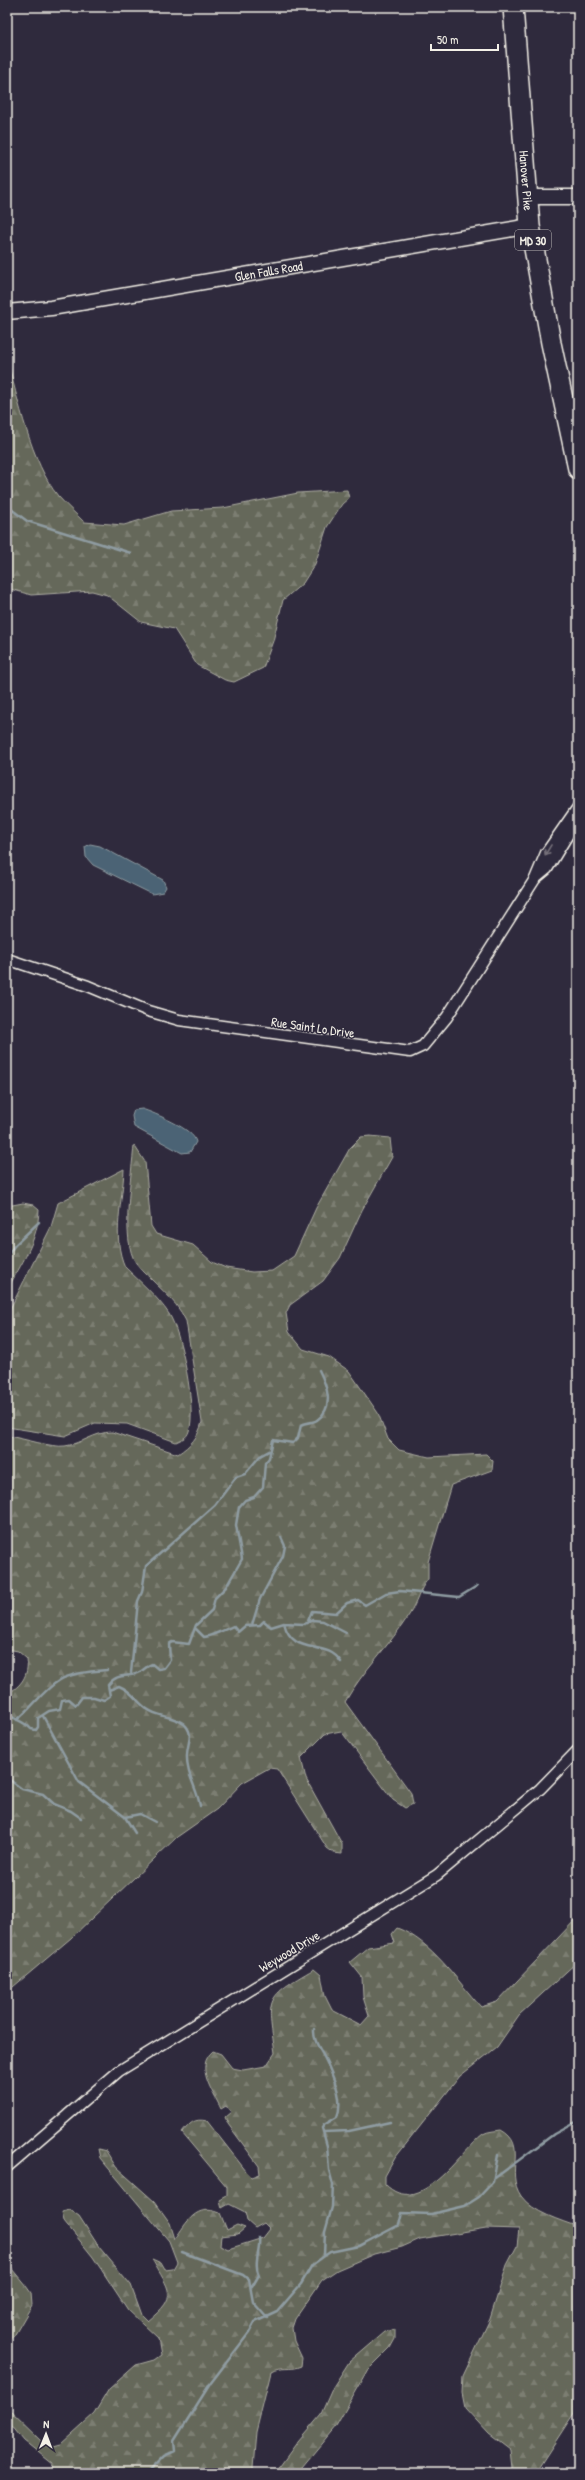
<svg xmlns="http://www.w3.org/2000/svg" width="585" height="2480" font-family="'Patrick Hand',sans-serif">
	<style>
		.forest { fill: url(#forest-firs); stroke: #acaca1 }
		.water { fill: #4b6474; stroke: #8f9ca2 }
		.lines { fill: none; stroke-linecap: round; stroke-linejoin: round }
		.stream { stroke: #8f9ca2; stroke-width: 2.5 }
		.street-casing { stroke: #f4f1e8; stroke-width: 13 }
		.secondary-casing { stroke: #f4f1e8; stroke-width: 17 }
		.highway-casing { stroke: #f4f1e8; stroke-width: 22 }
		.street { stroke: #2f2a3d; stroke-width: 10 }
		.secondary { stroke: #2f2a3d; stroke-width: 14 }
		.highway { stroke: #2f2a3d; stroke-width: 19 }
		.oneway { stroke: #747079 }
		.labels { text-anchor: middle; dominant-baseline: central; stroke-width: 3; stroke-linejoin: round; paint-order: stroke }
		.shield { fill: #2f2a3d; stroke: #b9b5b5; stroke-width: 1 }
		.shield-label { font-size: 12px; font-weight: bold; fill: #f4f1e8 }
		.street-label { font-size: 13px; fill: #f4f1e8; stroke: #2f2a3d }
	</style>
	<defs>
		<pattern id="forest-firs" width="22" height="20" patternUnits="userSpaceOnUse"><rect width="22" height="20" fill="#65685a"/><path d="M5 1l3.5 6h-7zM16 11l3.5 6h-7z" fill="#7c7e72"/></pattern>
	</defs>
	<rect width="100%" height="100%" fill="#2f2a3d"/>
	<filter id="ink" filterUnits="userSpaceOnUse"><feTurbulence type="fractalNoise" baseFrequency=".025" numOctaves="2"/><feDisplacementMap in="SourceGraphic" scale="8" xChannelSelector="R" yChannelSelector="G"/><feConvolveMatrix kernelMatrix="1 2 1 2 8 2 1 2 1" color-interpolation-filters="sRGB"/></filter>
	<g filter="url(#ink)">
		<path class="forest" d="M7,357c10,41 25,107 51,139 8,9 18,18 26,26l40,3 47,-14 52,-3 75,-15 49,-3 2,8 -7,6 -15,23 -12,37 -12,19 -20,17 -10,41 -10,27 -29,14 -9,-2 -28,-15 -23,-36 -33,-7 -34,-27 -15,-4 -61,4 -24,-7z
			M370,1136l20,2 2,19 -30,53 -22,48 -17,23 -33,24 -4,8 3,19 14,17 26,8 20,14 29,42 10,26 11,11 30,7 57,-3 7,7 -1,9 -41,15 -23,77v17c-9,11 -11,24 -19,36 -19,30 -46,55 -64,87l66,91 2,11 -8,4 -12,-8 -52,-69 -16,3 -24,24 5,21 36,65v10l-8,-1 -7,-5 -50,-79 -8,-1 -27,15 -25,26 -40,28 -106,101 -64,54v-298c14,-8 22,-18 20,-35l-9,-8 -11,-2v-213c16,2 45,12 58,10 17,-2 29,-14 47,-14l66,22c13,-9 20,-16 24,-32l-16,-101c-11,-24 -34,-38 -50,-58 -16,-23 -4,-90 -2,-118l11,17 6,64 5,8 37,11 19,17 14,6 26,4 20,-1 22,-15 22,-48 34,-60 11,-11z
			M124,1169c-1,32 -13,67 1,98 14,14 33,30 44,47 12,18 28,96 20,117 -2,7 -7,8 -13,11l-49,-18 -32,-1 -30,13 -58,-9v-112l44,-88 7,-24z
			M23,1203l10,2 6,5c-1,31 -18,54 -32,80v-84z
			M578,1917v44l-59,54 -22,32 -37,29 -65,82 -10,18v8c35,36 74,-32 98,-50 5,-3 13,-3 18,-4 28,15 3,41 20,66 12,17 39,24 57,31v180l-43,66h-25l2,-5 -2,-18 -21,-16 -24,-26 -3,-15 1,-17 27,-57 17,-54 10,-19 2,-17 -33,-1 -66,11 -18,8 -28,7 -37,16 -15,10 -27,39 -3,9 2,13 8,17 -1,8c-11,5 -20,0 -30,6l-15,60 -3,36 1,5h-203l2,-9 -29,-23 -17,-21v-12l36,35 7,4 11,-3 33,-30 15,-25 27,-24 18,-5 7,-5 -3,-17 -30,-28 -35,-53 -29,-36 -2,-9 8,-2 9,6 20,31 32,38 11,30 6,6c32,-26 21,-30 4,-62l9,4 4,7 8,-1 4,-7 -8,-21 -69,-83 -2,-9 8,2 10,16 39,35 15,21 5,16c12,-17 21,-36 45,-26l7,17 10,-5 8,3 -7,6 -17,2 -1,9 8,4 35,-11 7,-9 -6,-6 -9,5 -8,-7 -2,-9 -16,-8 -7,4 -2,-8 7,-4v-9l-45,-54c8,-10 12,-15 25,-12l39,50 6,6 8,-3 -1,-8 -31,-42 -3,-7 6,-5 -5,-6 -5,3c-8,-18 -27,-42 -8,-58l8,3 11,14 11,2 23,-4 9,-13c-8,-56 -11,-55 39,-84l7,6 4,21 7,14 29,15 8,-9 -6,-19 -1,-20 -12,-15 18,-15 27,-4 -3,-9 5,-6c35,13 60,53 84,79l16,-5z
			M7,2263l19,23 5,7 1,12 -18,31 -7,5z
			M395,2329v10l-5,9 -21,21 -33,57 -39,47h-22l23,-32 23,-27 12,-27 16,-25 35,-30z"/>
		<path class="water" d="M90,844l10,2 63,34 3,7 -3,5 -11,2 -59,-29 -7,-8 -1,-10z
			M142,1109c12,4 52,20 54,33l-6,10 -8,1 -48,-26 -2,-11 2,-6z"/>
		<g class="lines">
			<path class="stream" d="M7,506l20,15 104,32
				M7,1256l8,-11 24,-23
				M308,1621l4,-10 24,2 11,-10 11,-3 7,5 21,-12 14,-2 59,6 18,-11
				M284,1623c9,35 42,15 57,39
				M252,1625l8,-26 23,-43 2,-10 -4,-9
				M196,1629l8,8c5,0 25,-9 29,-11l5,6 7,-6 15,-1 4,-4 7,6 13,-4 20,1 9,-4 10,1 23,12
				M131,1673l7,-72 4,-9 4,-26 69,-61 21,-28 9,-3 15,-18 9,-5
				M109,1690l10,-4c13,5 17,15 28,23 10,8 28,7 37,15 11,10 3,19 3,31 -1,19 10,33 13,51
				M43,1716l36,66 46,35 10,16
				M7,1718l5,-1c7,4 14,6 19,12l5,1 2,-3v-9l11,-7 11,-2 2,-9 7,-1 7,6 6,-8h12l10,3 6,-4 -2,-11c10,-13 20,-7 30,-12 5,-2 8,-7 14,-9l6,5 6,-1 6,-8 -1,-16 3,-2 17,2 7,-19 16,-15 3,-12 11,-11 16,-28 -6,-34 3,-18 6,-7 9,-3 9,-10 2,-24 4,-5 4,-18 20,3 5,-5 3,-13c5,-3 12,-2 16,-5 18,-13 10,-34 2,-50
				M17,1720c15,-12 26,-30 43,-40 11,-7 33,-9 47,-10
				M7,1778l15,11 21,5 11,10 17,7 10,7
				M125,1817l15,-3 15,8
				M314,2029c-1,13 8,22 13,34 7,16 17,37 10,54l-13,8 -2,3 5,18 2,24 4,15 -1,22 -7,25 -1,23
				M323,2132l26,-1 41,-9
				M495,2178l59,-44 24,-13
				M182,2252l61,23 6,5 4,22 14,16
				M252,2287l7,-12c-6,-12 2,-24 0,-38
				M147,2473l17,-17 11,-5 -1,-10 36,-57 39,-51 6,-11 22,-10 24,-28 11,-19 18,-13 29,-6 40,-21 3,-12 29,1 34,-8 14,-9 14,-15 5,-27"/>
			<defs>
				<path id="street" d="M535,879l12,-10 31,-51
					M7,959l81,27 60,25 31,9 231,32 13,-6 24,-29 88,-138 11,-26 32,-46
					M7,2167l112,-96 318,-196 103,-86 38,-39"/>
				<g id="secondary">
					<path d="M527,197h51"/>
					<path id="s1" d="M7,312l44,-4 479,-82"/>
				</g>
				<g id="highway">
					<path id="s2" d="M513,7l17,219 21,117 27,126"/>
				</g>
			</defs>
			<use href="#street" class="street-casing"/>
			<use href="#secondary" class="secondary-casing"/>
			<use href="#highway" class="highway-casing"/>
			<use href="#street" class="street"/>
			<use href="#secondary" class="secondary"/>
			<use href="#highway" class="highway"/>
		</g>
		<defs><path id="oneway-shaft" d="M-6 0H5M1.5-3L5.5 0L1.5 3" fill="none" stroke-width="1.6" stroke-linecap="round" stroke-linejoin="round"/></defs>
		<use class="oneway" href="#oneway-shaft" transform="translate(548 850) rotate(121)"/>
	</g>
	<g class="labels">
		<rect class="shield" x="515" y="230" width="36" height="20" rx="3"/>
		<g class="shield-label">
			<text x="533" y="240">MD 30</text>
		</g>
		<g class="street-label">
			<text stroke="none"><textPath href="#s2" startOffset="174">Hanover Pike</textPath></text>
			<text stroke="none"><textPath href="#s1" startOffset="265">Glen Falls Road</textPath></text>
			<text transform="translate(313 1027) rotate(8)">Rue Saint Lo Drive</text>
			<text transform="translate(289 1951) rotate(-31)">Weywood Drive</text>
		</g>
	</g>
	<rect width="585" height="2480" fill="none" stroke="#2f2a3d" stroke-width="24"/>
	<rect x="12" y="12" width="561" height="2456" fill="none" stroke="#f4f1e8" stroke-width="1.5" filter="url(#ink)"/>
	<g transform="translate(46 2434) rotate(1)" stroke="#2f2a3d" stroke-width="3" paint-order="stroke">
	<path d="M0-3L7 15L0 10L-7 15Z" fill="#f4f1e8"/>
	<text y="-6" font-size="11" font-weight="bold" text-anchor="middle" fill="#f4f1e8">N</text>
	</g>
	<path d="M431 44v6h67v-6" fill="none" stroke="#f4f1e8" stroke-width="2"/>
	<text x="437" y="44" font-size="12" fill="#f4f1e8" stroke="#2f2a3d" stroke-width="3" paint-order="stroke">50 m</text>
</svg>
